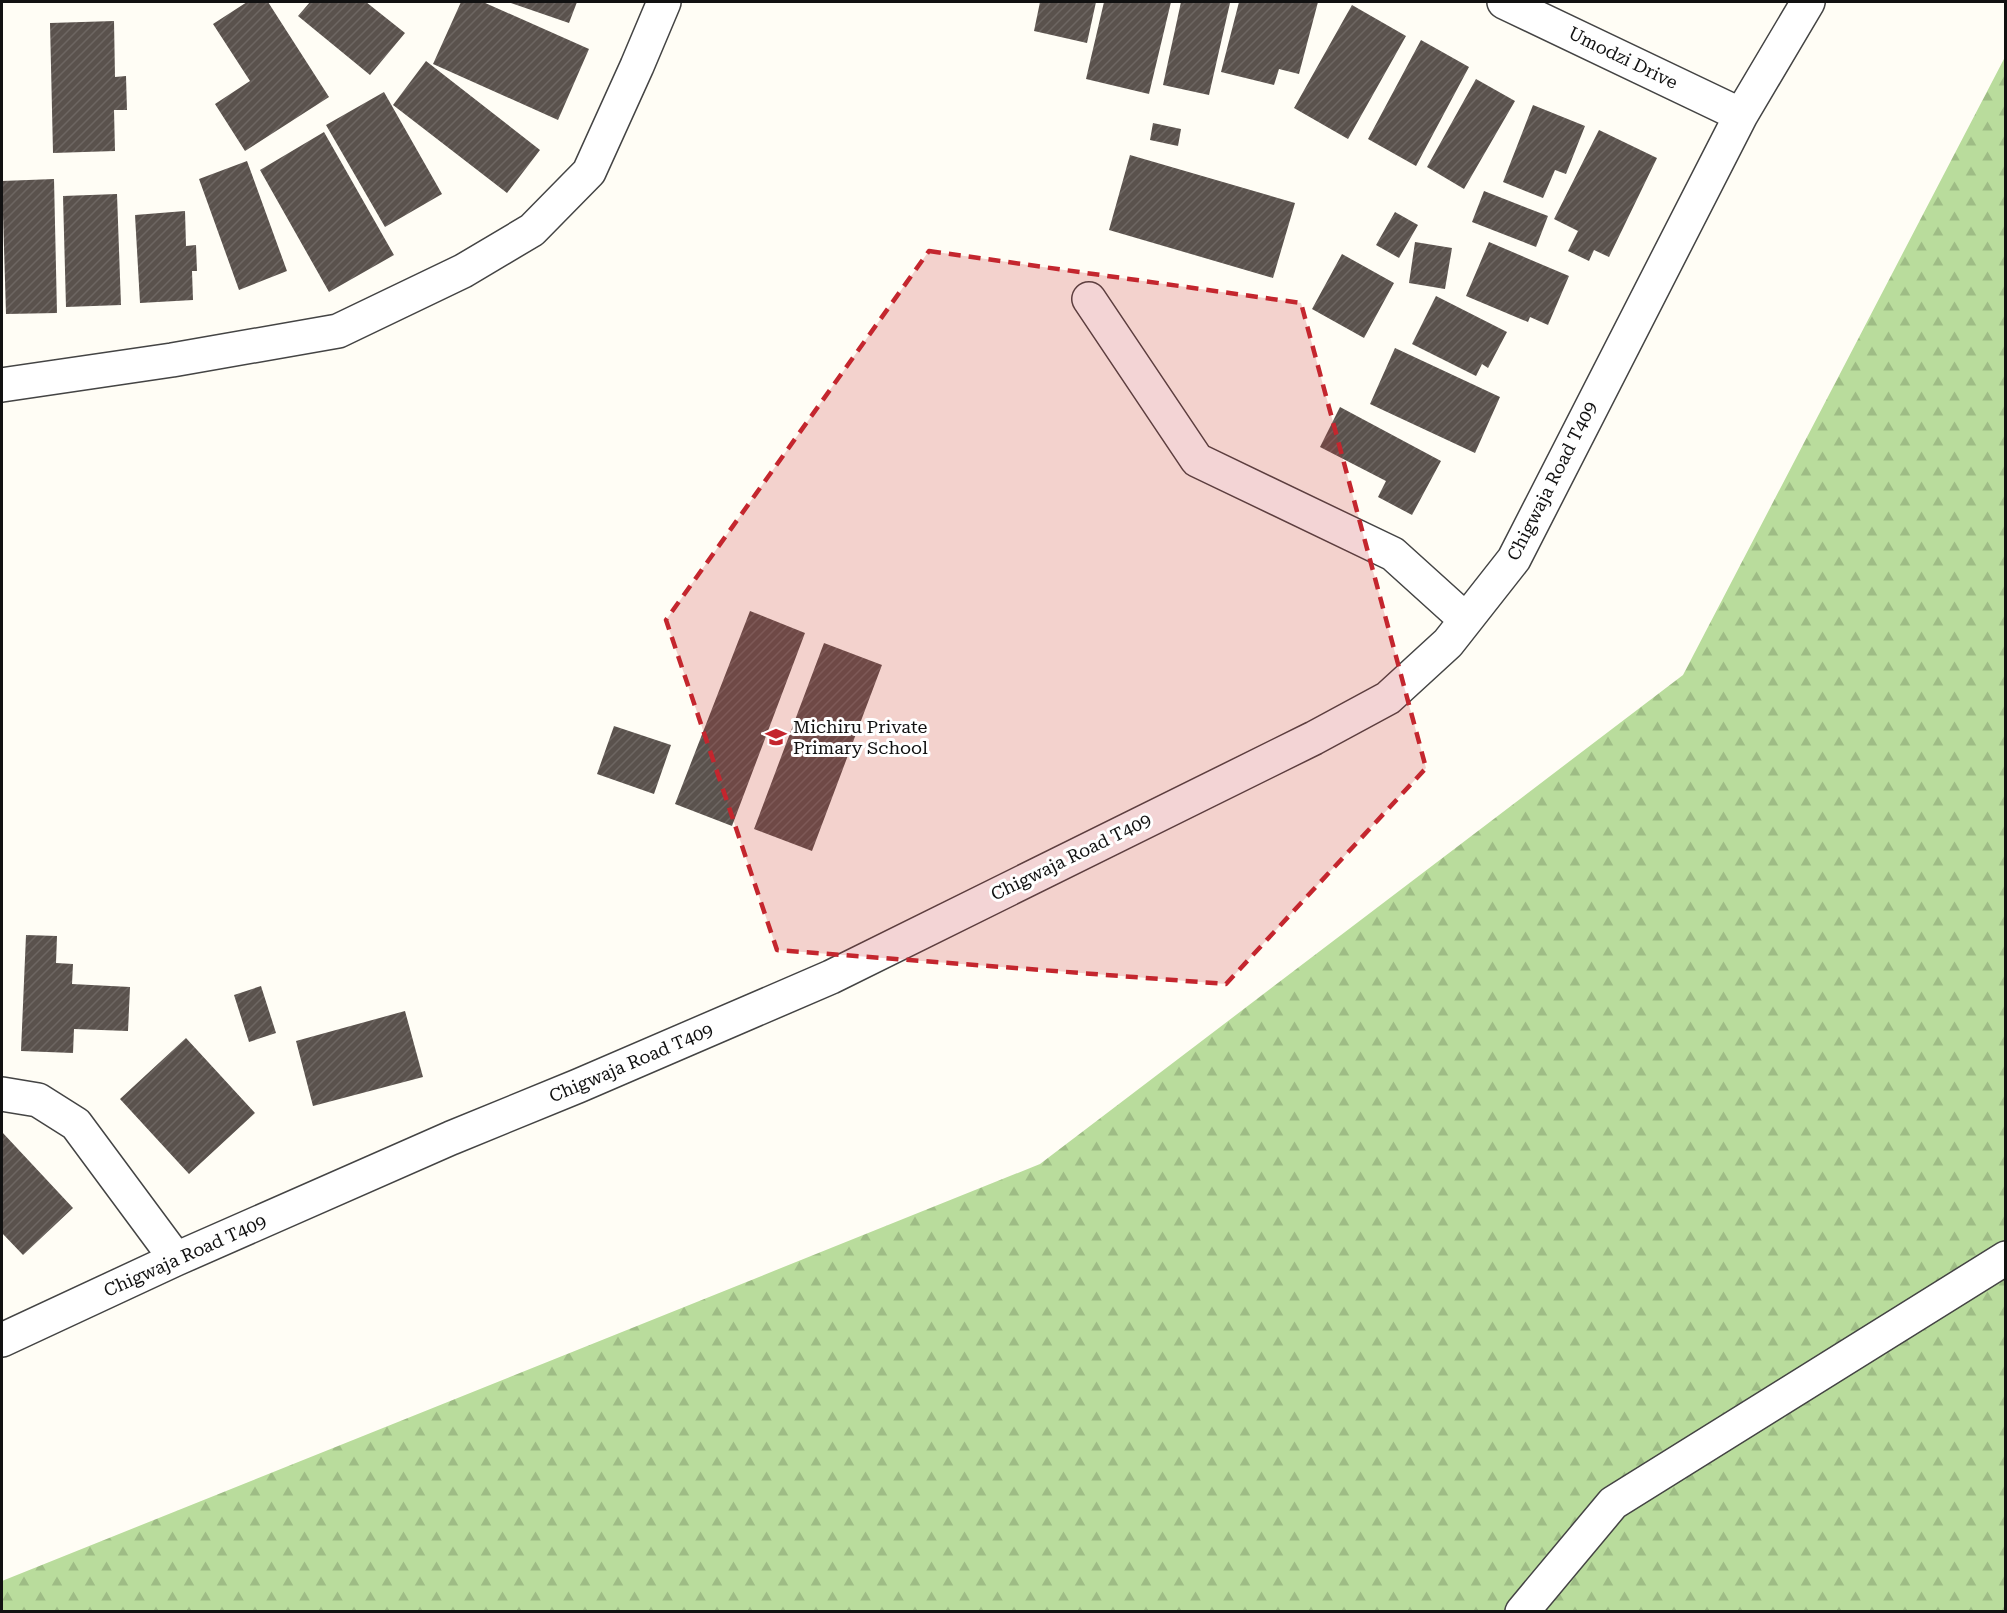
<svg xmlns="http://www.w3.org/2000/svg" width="2007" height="1613" viewBox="0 0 2007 1613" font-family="'Roboto Serif',serif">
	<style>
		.forest { fill: url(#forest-firs) }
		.building { fill: url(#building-hatch) }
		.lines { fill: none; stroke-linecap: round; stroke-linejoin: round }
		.minor-casing { stroke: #444; stroke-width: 36 }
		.minor { stroke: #fff; stroke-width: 33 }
		.marked { fill: #c4262e; fill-opacity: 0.2; stroke: #c4262e; stroke-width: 4.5; stroke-dasharray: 12 8; stroke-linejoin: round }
		.labels { text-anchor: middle; stroke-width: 6; stroke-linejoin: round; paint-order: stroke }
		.street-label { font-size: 18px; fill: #111; stroke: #fff }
		.poi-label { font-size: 18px; fill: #111; stroke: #fff; text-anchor: start }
	</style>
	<defs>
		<pattern id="forest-firs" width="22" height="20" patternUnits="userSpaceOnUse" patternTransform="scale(1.5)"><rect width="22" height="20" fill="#b9dc9c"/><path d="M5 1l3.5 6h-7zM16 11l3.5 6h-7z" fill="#9ebc85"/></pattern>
		<pattern id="building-hatch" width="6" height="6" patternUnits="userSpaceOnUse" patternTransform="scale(1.5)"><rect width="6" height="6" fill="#5a524d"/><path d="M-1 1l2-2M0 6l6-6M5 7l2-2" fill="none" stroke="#6d6662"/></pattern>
	</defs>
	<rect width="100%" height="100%" fill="#fffdf5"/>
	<path class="forest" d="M2005,57V1611L2,1612V1581L1040,1164L1683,675Z"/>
	<path class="building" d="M247,2H268L329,97L245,151L215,104L250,81L213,24Z
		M310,2H366L405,33L370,75L298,16Z
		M461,2H483L589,49L558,120L433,64Z
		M508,2H577L569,23Z
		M1040,2H1096L1087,43L1034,31Z
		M1104,2H1171L1149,94L1086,79Z
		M1181,2H1222L1230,3L1209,95L1163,85Z
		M1239,2H1318L1299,74L1279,69L1274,85L1221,72Z
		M1352,5L1406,36L1348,139L1294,108Z
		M114,21L115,77L126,76L127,110H114L115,151L53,153L50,23Z
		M1421,40L1469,67L1416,166L1368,139Z
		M426,61L540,150L507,193L393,105Z
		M1476,79L1515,101L1464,189L1427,167Z
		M384,92L442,194L385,227L326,125Z
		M1533,105L1585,126L1566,174L1555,170L1543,198L1503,182Z
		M1153,123L1181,129L1178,146L1150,140Z
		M1599,130L1657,158L1609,257L1594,250L1589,261L1568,251L1578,231L1554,219Z
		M324,132L394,255L329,292L260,170Z
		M1130,155L1295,203L1273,278L1109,230Z
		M247,161L287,271L239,290L199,179Z
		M54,179L57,313L6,314L2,181Z
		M1484,191L1548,216L1536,247L1472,222Z
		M117,194L121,305L66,307L63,196Z
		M185,211L186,246L196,245L197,271H192L193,300L140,303L135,215Z
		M1395,212L1418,225L1399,258L1376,245Z
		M1415,242L1452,248L1445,289L1409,283Z
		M1489,242L1569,276L1548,325L1530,317L1528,322L1466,296Z
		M1342,254L1394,283L1364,338L1312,309Z
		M1436,296L1507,332L1488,368L1482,364L1476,376L1412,344Z
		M1395,348L1500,397L1475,453L1370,404Z
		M1340,407L1441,461L1412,515L1378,497L1386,481L1320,447Z
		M750,611L805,633L732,826L675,804Z
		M824,643L882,665L812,851L754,829Z
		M614,726L671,745L654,794L597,774Z
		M26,935L57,936L56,963L73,964L72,984L130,987L128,1031L74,1029L73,1053L21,1051Z
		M261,986L276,1033L249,1042L234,995Z
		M405,1011L423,1077L313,1106L296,1041Z
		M186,1038L255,1113L189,1174L120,1099Z
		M2,1132L73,1208L23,1255L2,1233Z"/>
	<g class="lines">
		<defs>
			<path id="minor" d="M1504,2L1741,115
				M1089,299L1197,460L1393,554L1466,620
				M2,385L172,360L338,331L463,271L532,230L589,172L637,66L664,2
				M2,1094L38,1100L76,1124L176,1259
				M2,1340L176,1259L451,1138L578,1086L831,977L1314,738L1388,698L1448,643L1514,559L1741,115L1808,2
				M1522,1612L1613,1503L2006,1258"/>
		</defs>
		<use href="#minor" class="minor-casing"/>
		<use href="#minor" class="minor"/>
	</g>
	<path class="marked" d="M929,251L1301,303L1426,768L1226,984L777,950L666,620Z"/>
	<defs>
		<symbol id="school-bare" viewBox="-9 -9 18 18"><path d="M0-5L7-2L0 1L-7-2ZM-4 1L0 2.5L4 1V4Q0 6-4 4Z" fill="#c4262e" stroke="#fff" stroke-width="2.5" paint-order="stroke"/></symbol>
	</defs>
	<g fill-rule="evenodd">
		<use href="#school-bare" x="761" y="722" width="30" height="30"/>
	</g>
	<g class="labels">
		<g class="street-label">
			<text transform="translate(1623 58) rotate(26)" y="6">Umodzi Drive</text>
			<text transform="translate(1552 481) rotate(-63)" y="6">Chigwaja Road T409</text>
			<text transform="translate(1071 857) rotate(-26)" y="6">Chigwaja Road T409</text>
			<text transform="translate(631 1063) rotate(-23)" y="6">Chigwaja Road T409</text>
			<text transform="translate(185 1256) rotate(-24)" y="6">Chigwaja Road T409</text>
		</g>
		<g class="poi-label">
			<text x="793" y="733">Michiru Private<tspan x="793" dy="21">Primary School</tspan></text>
		</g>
	</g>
	<rect width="2007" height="1613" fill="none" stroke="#111111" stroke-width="6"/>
</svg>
